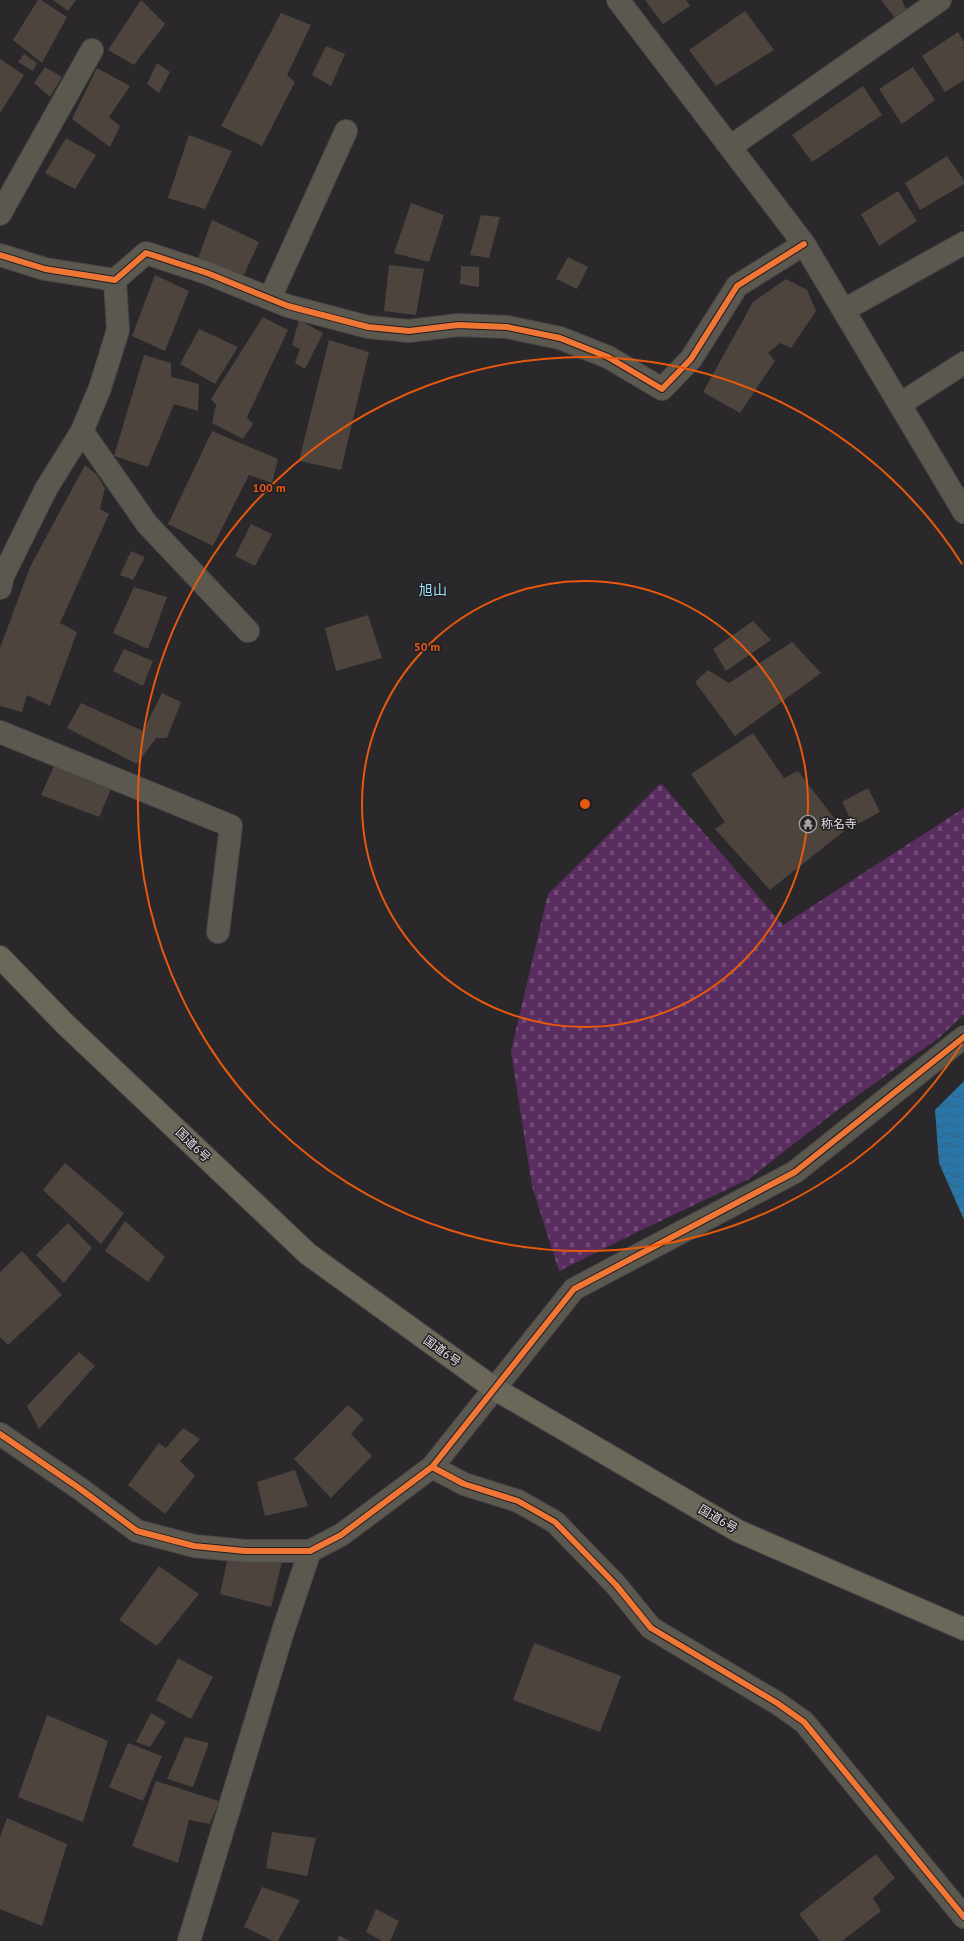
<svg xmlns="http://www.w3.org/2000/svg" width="964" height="1941" viewBox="0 0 964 1941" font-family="'PT Sans','Noto Sans JP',sans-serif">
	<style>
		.cemetery { fill: url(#cemetery-stones) }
		.water { fill: url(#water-waves) }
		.building { fill: #4d443d }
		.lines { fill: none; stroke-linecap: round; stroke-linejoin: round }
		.street-casing { stroke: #484648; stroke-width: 24 }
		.highway-casing { stroke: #484648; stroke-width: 24 }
		.street { stroke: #5b584f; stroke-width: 22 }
		.highway { stroke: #6b6759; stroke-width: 22 }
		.cycleway-casing { stroke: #211d22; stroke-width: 8 }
		.cycleway { stroke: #f07635; stroke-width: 6 }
		.ring { fill: none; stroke: #e8590c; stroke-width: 2 }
		.labels { text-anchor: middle; stroke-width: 3; stroke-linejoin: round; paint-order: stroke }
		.poi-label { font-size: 12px; fill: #e4e2e5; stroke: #211d22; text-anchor: start }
		.street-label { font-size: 12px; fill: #e4e2e5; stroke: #211d22 }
		.quarter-label { font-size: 14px; fill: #96e1f8; stroke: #211d22 }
		.centre { fill: #e8590c; stroke: #211d22; stroke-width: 2 }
		.ring-label { font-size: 12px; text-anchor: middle; font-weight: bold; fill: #e8590c; stroke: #211d22; stroke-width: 3; stroke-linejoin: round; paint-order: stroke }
	</style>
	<defs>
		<pattern id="cemetery-stones" width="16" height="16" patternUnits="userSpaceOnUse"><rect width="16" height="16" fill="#592d5f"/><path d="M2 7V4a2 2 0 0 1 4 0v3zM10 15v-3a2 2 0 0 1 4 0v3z" fill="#714b76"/></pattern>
		<pattern id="water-waves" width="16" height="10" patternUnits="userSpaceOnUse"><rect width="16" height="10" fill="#2975a5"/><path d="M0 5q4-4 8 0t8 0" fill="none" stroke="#355f7a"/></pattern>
	</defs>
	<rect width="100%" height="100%" fill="#2a282a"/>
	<path class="cemetery" d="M661,783L783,925L964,808V1014L940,1037L840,1108L749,1179L631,1235L559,1271L532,1186L511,1051L548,894Z"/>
	<path class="water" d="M964,1081V1220L939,1163L935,1110Z"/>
	<path class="building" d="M38,0H41L67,17L42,63L13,40Z
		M53,0H76L68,11Z
		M141,0L165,24L134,65L108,50Z
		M645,0H686L690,6L663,24Z
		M881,0H902L906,9L895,18Z
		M745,11L774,50L716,86L689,50Z
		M281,13L311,25L287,75L295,82L262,146L221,126Z
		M958,32L964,42V80L945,92L922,56Z
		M326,46L345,54L331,86L312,75Z
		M24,54L37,63L33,71L18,62Z
		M0,59L24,75L0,113Z
		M157,63L170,72L159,93L147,84Z
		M45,67L62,77L50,97L34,83Z
		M913,67L935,100L902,124L879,89Z
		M97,68L130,86L109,117L120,126L110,147L72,119Z
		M863,86L882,115L812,162L792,135Z
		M189,135L232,151L205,209L168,198Z
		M66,138L96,155L75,189L45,173Z
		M947,156L964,181V184L920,210L905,183Z
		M898,191L917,221L879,246L861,214Z
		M411,203L444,215L429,262L394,253Z
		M481,215L500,217L489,258L470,255Z
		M212,220L259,242L243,277L198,258Z
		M568,257L588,267L577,289L556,279Z
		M389,265L424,269L416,315L384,311Z
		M461,266L479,267V287L460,284Z
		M155,275L189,291L165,351L132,336Z
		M786,279L807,290L816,311L791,348L780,343L768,353L775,361L740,413L703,392L753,302Z
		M263,317L288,330L247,417L253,424L243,439L212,423L216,405L211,399Z
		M299,320L323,333L305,369L295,363L300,349L292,345Z
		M199,329L238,347L215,384L180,364Z
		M329,340L369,352L341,470L299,461Z
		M144,355L171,363V377L199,384L198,411L174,404L148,467L114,456Z
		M212,431L278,459L272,483L249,475L213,546L168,524Z
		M85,465L97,475L105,488L100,509L109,514L60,623L77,632L50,706L27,695L22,712L0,706V648L30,567Z
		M251,524L272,534L255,566L235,556Z
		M131,551L145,557L133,580L120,575Z
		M134,587L167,597L148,649L113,633Z
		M368,615L382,658L336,671L325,628Z
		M753,621L771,640L726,671L713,649Z
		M792,642L821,673L735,736L695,682L708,670L729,683Z
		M124,649L153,661L143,686L113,671Z
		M162,693L181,702L167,738H156L137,764L67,728L81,703L143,731Z
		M753,733L784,778L798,771L844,831L770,890L715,829L725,822L691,774Z
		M55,764L112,787L99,817L41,795Z
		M868,788L880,812L854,826L842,802Z
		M65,1163L124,1213L101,1244L43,1190Z
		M125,1221L165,1257L148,1282L105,1251Z
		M68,1223L92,1248L64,1283L36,1255Z
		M22,1251L62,1295L8,1345L0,1337V1272Z
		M79,1352L95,1366L39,1429L27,1406Z
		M348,1405L364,1419L351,1434L372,1456L331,1498L294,1459Z
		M183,1428L200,1439L180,1461L195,1476L165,1514L128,1485L159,1443L166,1448Z
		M295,1470L308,1506L265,1516L257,1482Z
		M228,1557L282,1562L271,1607L220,1594Z
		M159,1566L199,1594L157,1646L119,1620Z
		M534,1643L621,1676L600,1732L513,1700Z
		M178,1658L213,1677L191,1719L156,1700Z
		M151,1713L166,1722L150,1747L136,1742Z
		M47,1715L108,1741L83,1822L18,1797Z
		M185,1737L209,1743L193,1787L167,1779Z
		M128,1743L162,1756L143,1801L109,1787Z
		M156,1781L219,1801L210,1824L189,1820L178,1863L132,1846Z
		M7,1818L67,1844L42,1926L0,1909V1837Z
		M272,1832L316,1838L307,1876L266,1868Z
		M876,1854L895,1878L873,1898L881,1911L842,1941H820L799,1914Z
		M262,1887L300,1900L278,1941H273L244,1927Z
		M376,1909L399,1921L390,1941H382L366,1932Z
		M339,1935L350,1941H337Z"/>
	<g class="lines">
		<defs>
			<path id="street" d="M618,0L804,244L964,512
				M730,147L940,0
				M0,214L92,50
				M0,255L45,269L115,280L146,253L207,273L288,306L368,327L409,331L458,325L507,327L560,338L608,357L662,389L691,359L737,286L804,244
				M270,298L346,131
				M844,310L964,243
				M900,404L964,363
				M82,431L147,524L248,631
				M0,588L3,576L46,489L82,431L100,388L118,330L115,280
				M0,732L231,826L218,932
				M0,1434L79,1488L137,1531L194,1546L245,1551H310L341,1535L432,1467L574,1289L795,1172L964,1037
				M432,1467L464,1484L518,1501L555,1522L616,1585L651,1628L777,1703L804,1722L964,1917
				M189,1941L283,1631L310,1551"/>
			<path id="highway" d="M0,957L65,1024L308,1254L495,1389L738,1531L964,1629"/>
		</defs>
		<use href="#street" class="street-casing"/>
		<use href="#highway" class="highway-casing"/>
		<use href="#street" class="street"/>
		<use href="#highway" class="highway"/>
		<defs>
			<path id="cycleway" d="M0,255L45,269L115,280L146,253L207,273L288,306L368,327L409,331L458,325L507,327L560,338L608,357L662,389L691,359L737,286L804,244
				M0,1434L79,1488L137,1531L194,1546L245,1551H310L341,1535L432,1467L574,1289L795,1172L964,1037
				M432,1467L464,1484L518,1501L555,1522L616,1585L651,1628L777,1703L804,1722L964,1917"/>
		</defs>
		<use href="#cycleway" class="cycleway-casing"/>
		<use href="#cycleway" class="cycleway"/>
	</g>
	<g class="ring">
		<circle cx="585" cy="804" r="223"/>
		<path d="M962 1044A447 447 0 1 1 962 564"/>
	</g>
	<defs>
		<symbol id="temple-ring" viewBox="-11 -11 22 22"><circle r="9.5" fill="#211d22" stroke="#a3a1a4" stroke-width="1.5"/><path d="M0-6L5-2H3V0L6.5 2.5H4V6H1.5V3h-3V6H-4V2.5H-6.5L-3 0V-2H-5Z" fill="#a3a1a4"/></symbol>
	</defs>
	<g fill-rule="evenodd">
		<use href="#temple-ring" x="798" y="814" width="20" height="20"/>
	</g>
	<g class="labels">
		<g class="poi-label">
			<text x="821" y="828">称名寺</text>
		</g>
		<g class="street-label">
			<text transform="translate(193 1145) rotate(44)" y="4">国道6号</text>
			<text transform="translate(442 1351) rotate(36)" y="4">国道6号</text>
			<text transform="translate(718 1519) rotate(30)" y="4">国道6号</text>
		</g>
		<g class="quarter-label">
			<text x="433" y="595">旭山</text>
		</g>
	</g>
	<circle cx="585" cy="804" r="6" class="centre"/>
	<g class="ring-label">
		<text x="269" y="492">100 m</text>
		<text x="427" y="651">50 m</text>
	</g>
</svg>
